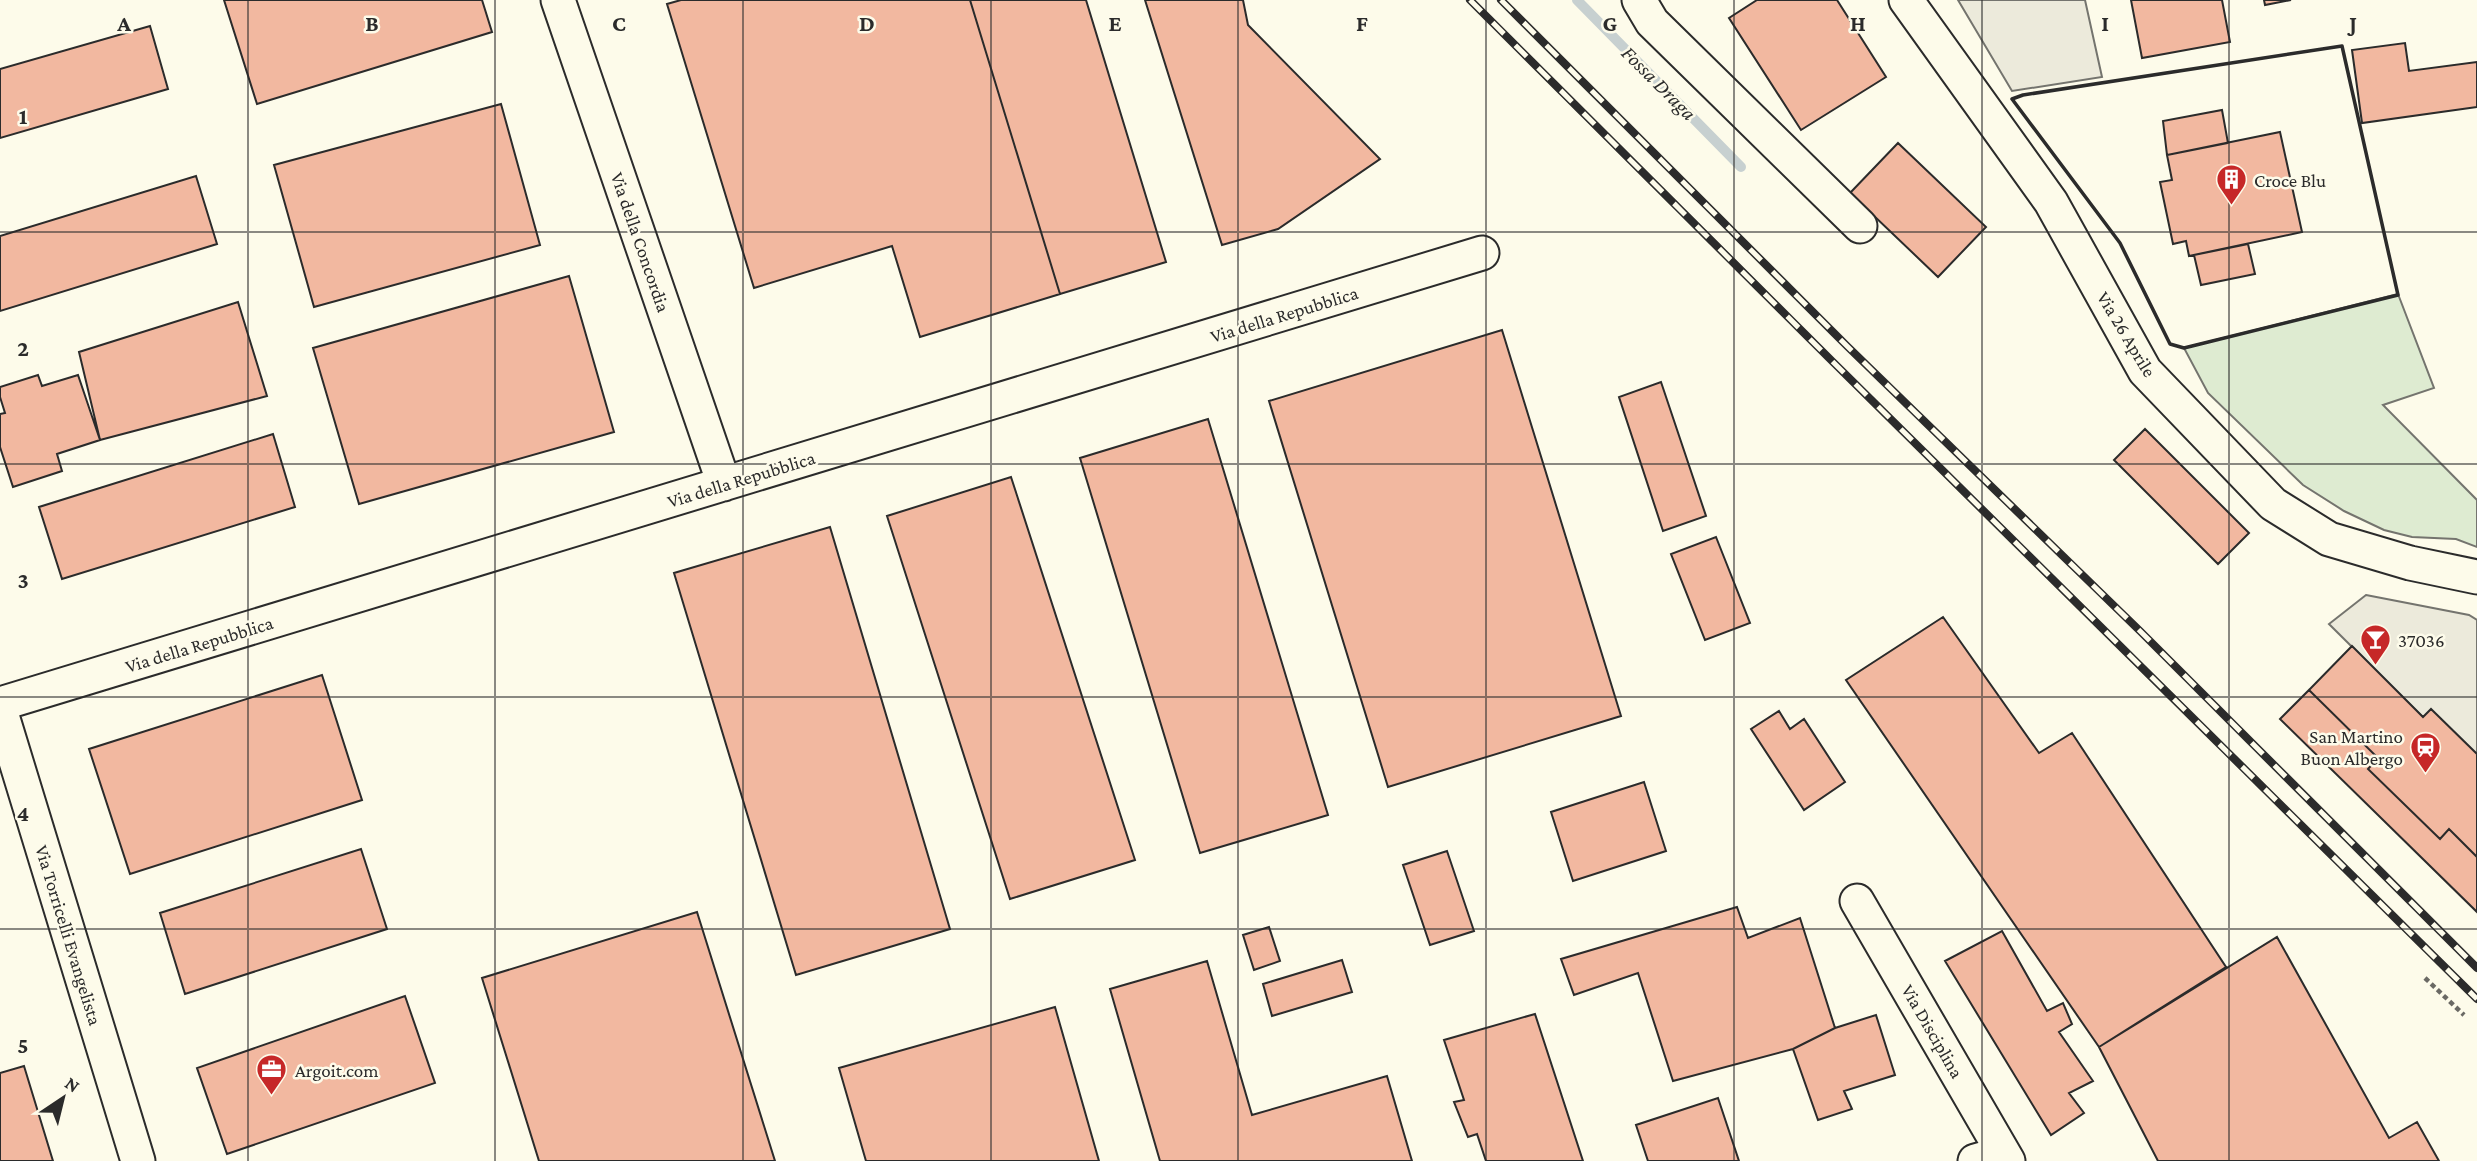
<svg xmlns="http://www.w3.org/2000/svg" width="2477" height="1161" viewBox="0 0 2477 1161" font-family="'Crimson Pro',serif">
	<style>
		.green { fill: #deebd1; stroke: #74746e; stroke-width: 2 }
		.parking { fill: #eceadb; stroke: #74746e; stroke-width: 2 }
		.lines { fill: none; stroke-linecap: round; stroke-linejoin: round }
		.stream { stroke: #c7d0d0; stroke-width: 10 }
		.building { fill: #f2b8a0; stroke: #2b2b2b; stroke-width: 2 }
		.street-casing { stroke: #2b2b2b; stroke-width: 37 }
		.path { stroke: #6a6964; stroke-width: 4.5; stroke-dasharray: 5 3.5; stroke-linecap: butt }
		.street { stroke: #fdfbea; stroke-width: 33 }
		.rail-casing { stroke: #2b2b2b; stroke-width: 8 }
		.rail { stroke: #fdfbea; stroke-width: 5; stroke-dasharray: 16; stroke-linecap: butt }
		.wall { stroke: #2b2b2b; stroke-width: 3.5 }
		.grid { fill: none; stroke: #2b2b2b; stroke-width: 2; stroke-opacity: 0.55 }
		.labels { text-anchor: middle; stroke-width: 5; stroke-linejoin: round; paint-order: stroke }
		.poi-label { font-size: 19px; fill: #2b2b2b; stroke: #fdfbea; text-anchor: start }
		.street-label { font-size: 19px; fill: #2b2b2b; stroke: #fdfbea }
		.water-label { font-size: 21px; font-style: italic; fill: #2b2b2b; stroke: #fdfbea }
		.grid-label { font-size: 23px; text-anchor: middle; font-weight: bold; fill: #2b2b2b; stroke: #fdfbea; stroke-width: 5; stroke-linejoin: round; paint-order: stroke }
	</style>
	<rect width="100%" height="100%" fill="#fdfbea"/>
	<path class="green" d="M2398,294L2434,388L2383,405L2477,500V547L2456,539L2412,537L2384,530L2344,511L2303,485L2208,393L2184,348Z"/>
	<path class="parking" d="M1958,0H2085L2102,77L2012,91Z
		M2366,595L2469,615L2477,620V771L2329,624Z"/>
	<g class="lines">
		<path class="stream" d="M1577,0L1741,167"/>
	</g>
	<path class="building" d="M224,0H482L492,32L257,104Z
		M681,0H970L1060,294L920,337L892,246L754,288L667,4Z
		M970,0H1086L1166,262L1060,294Z
		M1145,0H1243L1248,25L1380,159L1278,229L1222,245Z
		M1757,0H1837L1886,77L1801,130L1729,18Z
		M2131,0H2222L2230,42L2142,58Z
		M2264,0H2291L2265,5Z
		M150,26L168,89L0,138V69Z
		M2405,43L2409,71L2477,62V107L2362,123L2352,50Z
		M501,104L540,245L314,307L274,165Z
		M2222,110L2228,143L2167,155L2163,121Z
		M2280,132L2302,232L2189,256L2186,241L2173,244L2160,182L2172,180L2167,155Z
		M1898,143L1986,227L1938,277L1850,193Z
		M196,176L217,244L0,311V236Z
		M2248,244L2255,274L2201,285L2194,255Z
		M569,276L614,432L359,504L313,348Z
		M238,302L267,396L100,440L79,352Z
		M1502,330L1621,716L1388,787L1269,401Z
		M38,375L42,386L78,375L100,440L57,454L62,471L13,487L0,447V414L5,413L0,397V387Z
		M1661,382L1706,516L1663,531L1619,397Z
		M1208,419L1328,815L1200,853L1080,458Z
		M2145,429L2249,533L2218,564L2114,460Z
		M273,434L295,507L62,579L39,507Z
		M1011,477L1135,860L1010,899L887,516Z
		M830,527L950,929L796,975L674,573Z
		M1716,537L1750,623L1705,640L1671,554Z
		M1943,617L2039,753L2072,733L2226,967L2099,1047L1846,680Z
		M2352,646L2423,717L2431,709L2477,754V857L2449,829L2440,839L2368,769L2378,758L2309,690Z
		M322,675L362,800L130,874L89,749Z
		M2309,690L2378,758L2368,769L2440,839L2449,829L2477,857V912L2280,719Z
		M1779,711L1790,729L1804,719L1845,782L1804,810L1751,729Z
		M1644,782L1666,851L1573,881L1551,812Z
		M361,849L387,929L185,994L160,913Z
		M1447,851L1474,931L1430,945L1403,865Z
		M1737,907L1748,938L1800,918L1835,1028L1793,1049L1673,1081L1638,973L1574,995L1561,959Z
		M697,912L775,1161H539L482,978Z
		M1269,927L1280,961L1254,970L1243,935Z
		M2002,931L2047,1011L2063,1003L2072,1024L2059,1032L2093,1081L2069,1093L2084,1113L2051,1135L1945,961Z
		M2277,937L2389,1138L2417,1122L2439,1161H2158L2099,1047Z
		M1342,960L1352,992L1272,1016L1263,984Z
		M1207,961L1252,1115L1387,1076L1412,1161H1160L1110,989Z
		M405,996L435,1083L227,1154L197,1068Z
		M1055,1007L1099,1161H866L839,1068Z
		M1535,1014L1583,1161H1486L1477,1134L1468,1137L1454,1102L1464,1100L1444,1040Z
		M1876,1015L1895,1075L1844,1091L1852,1109L1818,1120L1793,1049L1835,1028Z
		M24,1066L53,1161H0V1073Z
		M1718,1098L1739,1161H1648L1636,1125Z"/>
	<g class="lines">
		<defs>
			<path id="street" d="M558,0L724,484
				M1639,0L1652,22L1860,226
				M1906,0L2051,202L2145,371L2273,504L2329,539L2410,563L2477,577
				M0,704L1482,253
				M0,709L138,1161
				M1857,901L2008,1161
				M1975,1161L2003,1153"/>
		</defs>
		<use href="#street" class="street-casing"/>
		<path class="path" d="M2425,978L2464,1015"/>
		<use href="#street" class="street"/>
		<defs>
			<path id="rail" d="M1470,0L1833,362L2477,999
				M1501,0L1848,347L2140,631L2477,968"/>
		</defs>
		<use href="#rail" class="rail-casing"/>
		<use href="#rail" class="rail"/>
		<path class="wall" d="M2342,46L2398,295L2184,348L2170,344L2120,243L2012,99L2023,95Z"/>
	</g>
	<path class="grid" d="M248,0V1161M495,0V1161M743,0V1161M991,0V1161M1238,0V1161M1486,0V1161M1734,0V1161M1982,0V1161M2229,0V1161M0,232H2477M0,464H2477M0,697H2477M0,929H2477"/>
	<defs>
		<symbol id="building-pin" viewBox="-11 -11 22 30"><path d="M0 17L-7.5 6A9.5 9.5 0 1 1 7.5 6Z" fill="#c62828" stroke="#fdfbea"/><path d="M-4-6H4V6H1V3H-1V6H-4ZM-2.5-4.3h1.7v1.8h-1.7ZM.8-4.3h1.7v1.8H.8ZM-2.5-1h1.7V.8h-1.7ZM.8-1h1.7V.8H.8Z" fill="#fff"/></symbol>
		<symbol id="bar-pin" viewBox="-11 -11 22 30"><path d="M0 17L-7.5 6A9.5 9.5 0 1 1 7.5 6Z" fill="#c62828" stroke="#fdfbea"/><path d="M-6-5H6L.8 .8V4.5H3.5V6h-7V4.5H-.8V.8Z" fill="#fff"/></symbol>
		<symbol id="station-pin" viewBox="-11 -11 22 30"><path d="M0 17L-7.5 6A9.5 9.5 0 1 1 7.5 6Z" fill="#c62828" stroke="#fdfbea"/><path d="M-3-6H3Q5-6 5-4V2Q5 4 3 4L4.5 6H3L1.5 4h-3L-3 6H-4.5L-3 4Q-5 4-5 2V-4Q-5-6-3-6ZM-3.5-4v3h7v-3ZM-3.5 1v1.5H-2V1ZM2 1v1.5H3.5V1Z" fill="#fff"/></symbol>
		<symbol id="office-pin" viewBox="-11 -11 22 30"><path d="M0 17L-7.5 6A9.5 9.5 0 1 1 7.5 6Z" fill="#c62828" stroke="#fdfbea"/><path d="M-6-3h4V-5.5h4V-3h4V5H-6ZM-1-4.5V-3h2v-1.5ZM-6 0V1H6V0Z" fill="#fff"/></symbol>
	</defs>
	<g fill-rule="evenodd">
		<use href="#building-pin" x="2214" y="162" width="35" height="47"/>
		<use href="#bar-pin" x="2358" y="622" width="35" height="47"/>
		<use href="#station-pin" x="2408" y="730" width="35" height="47"/>
		<use href="#office-pin" x="254" y="1052" width="35" height="47"/>
	</g>
	<g class="labels">
		<g class="poi-label">
			<text x="2254" y="187">Croce Blu</text>
			<text x="2398" y="647">37036</text>
			<text x="2403" y="743" text-anchor="end">San Martino<tspan x="2403" dy="22">Buon Albergo</tspan></text>
			<text x="295" y="1077">Argoit.com</text>
		</g>
		<g class="street-label">
			<text transform="translate(641 242) rotate(71)" y="7">Via della Concordia</text>
			<text transform="translate(1284 314) rotate(-17)" y="7">Via della Repubblica</text>
			<text transform="translate(2127 334) rotate(59)" y="7">Via 26 Aprile</text>
			<text transform="translate(741 479) rotate(-17)" y="7">Via della Repubblica</text>
			<text transform="translate(199 644) rotate(-17)" y="7">Via della Repubblica</text>
			<text transform="translate(69 935) rotate(73)" y="7">Via Torricelli Evangelista</text>
			<text transform="translate(1933 1031) rotate(60)" y="7">Via Disciplina</text>
		</g>
		<g class="water-label">
			<text transform="translate(1659 83) rotate(45)" y="7">Fossa Draga</text>
		</g>
	</g>
	<g class="grid-label">
		<text x="124" y="31">A</text>
		<text x="372" y="31">B</text>
		<text x="619" y="31">C</text>
		<text x="867" y="31">D</text>
		<text x="1115" y="31">E</text>
		<text x="1362" y="31">F</text>
		<text x="1610" y="31">G</text>
		<text x="1858" y="31">H</text>
		<text x="2105" y="31">I</text>
		<text x="2353" y="31">J</text>
		<text x="23" y="124">1</text>
		<text x="23" y="356">2</text>
		<text x="23" y="588">3</text>
		<text x="23" y="821">4</text>
		<text x="23" y="1053">5</text>
	</g>
	<g transform="translate(63 1098) rotate(35)" stroke="#fdfbea" stroke-width="5" paint-order="stroke">
	<path d="M0-5L12 26L0 18L-12 26Z" fill="#2b2b2b"/>
	<text y="-10" font-size="19" font-weight="bold" text-anchor="middle" fill="#2b2b2b">N</text>
	</g>
</svg>
